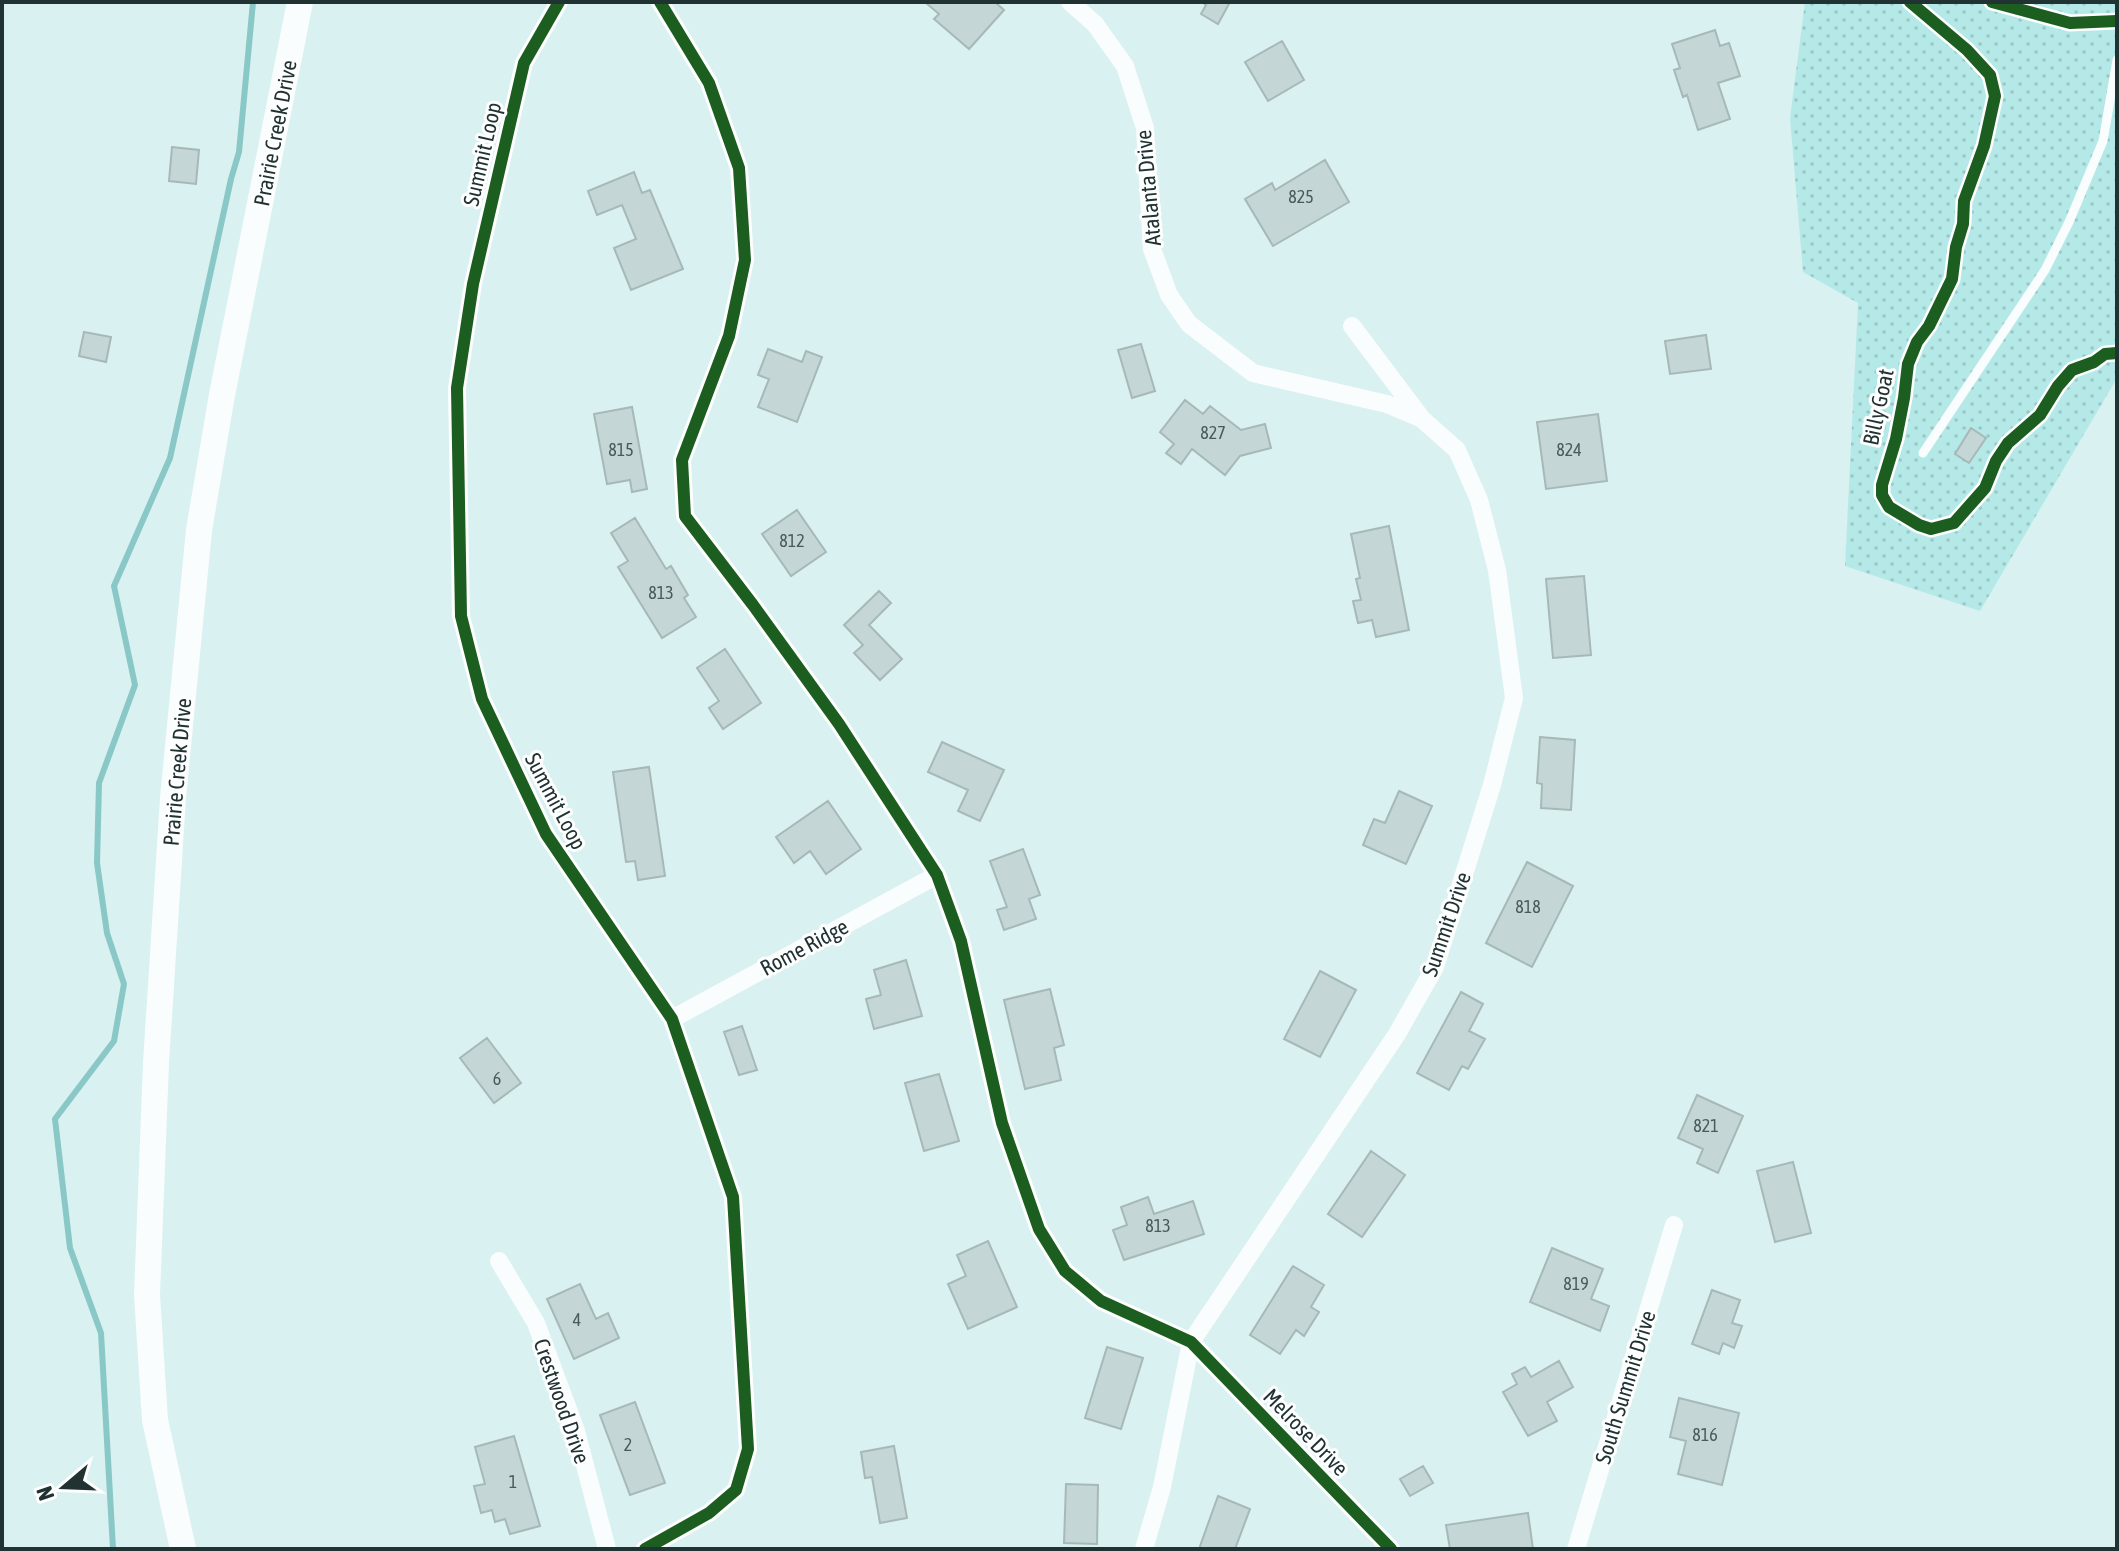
<svg xmlns="http://www.w3.org/2000/svg" width="2119" height="1551" viewBox="0 0 2119 1551" font-family="'Asap Condensed',sans-serif">
	<style>
		.park { fill: url(#park-dots) }
		.lines { fill: none; stroke-linecap: round; stroke-linejoin: round }
		.stream { stroke: #89c8c7; stroke-width: 6 }
		.building { fill: #c4d6d6; stroke: #a6b9b8; stroke-width: 2 }
		.lane { stroke: #f9fdfd; stroke-width: 9 }
		.street { stroke: #f9fdfd; stroke-width: 18 }
		.secondary { stroke: #f9fdfd; stroke-width: 26 }
		.cycleway-casing { stroke: #fefefe; stroke-width: 17 }
		.cycleway { stroke: #1b5e20; stroke-width: 12 }
		.labels { text-anchor: middle; stroke-width: 6; stroke-linejoin: round; paint-order: stroke }
		.number-label { font-size: 18px; fill: #4a5b5b }
		.street-label { font-size: 22px; fill: #213232; stroke: #fefefe }
	</style>
	<defs>
		<pattern id="park-dots" width="8" height="8" patternUnits="userSpaceOnUse" patternTransform="scale(2)"><rect width="8" height="8" fill="#b4e9e8"/><path d="M2 2h.1M6 6h.1" fill="none" stroke="#9ac8c7" stroke-width="1.8" stroke-linecap="round"/></pattern>
	</defs>
	<rect width="100%" height="100%" fill="#d9f1f0"/>
	<path class="park" d="M1805,2H2117V378L1980,611L1845,566L1858,303L1803,272L1790,118Z"/>
	<g class="lines">
		<path class="stream" d="M113,1549L101,1333L70,1248L55,1119L114,1041L124,984L107,933L97,863L99,783L135,685L114,586L170,458L231,179L239,152L253,2"/>
	</g>
	<path class="building" d="M995,2L1004,10L969,49L934,19L939,14L926,3Z
		M1202,2H1230L1218,24L1201,14L1206,5Z
		M1715,30L1720,46L1729,43L1740,76L1718,83L1730,119L1698,130L1687,95L1683,97L1674,70L1680,68L1672,44Z
		M1282,41L1304,80L1268,101L1245,62Z
		M172,147L199,150L196,184L169,181Z
		M1325,160L1349,202L1273,246L1245,199L1272,183L1275,190Z
		M634,172L642,193L650,190L683,269L631,290L614,248L636,239L622,205L597,215L588,191Z
		M84,332L111,337L106,362L79,356Z
		M1706,335L1711,369L1670,374L1665,341Z
		M1141,344L1155,391L1132,398L1118,350Z
		M768,349L802,362L806,351L822,357L797,422L758,407L769,379L758,375Z
		M1185,400L1203,414L1210,406L1241,430L1265,424L1271,448L1240,456L1225,475L1192,449L1181,464L1166,453L1174,444L1160,432Z
		M632,407L647,489L632,492L630,480L607,484L594,414Z
		M1598,414L1607,481L1546,489L1537,422Z
		M1971,428L1986,438L1969,463L1955,454Z
		M797,510L826,552L791,576L762,534Z
		M635,518L666,569L671,566L688,595L684,598L696,617L662,638L618,567L628,561L611,533Z
		M1389,526L1409,630L1376,637L1372,620L1358,623L1353,601L1361,600L1356,579L1360,578L1351,534Z
		M1584,576L1591,655L1553,658L1546,579Z
		M879,591L891,603L869,625L902,659L880,680L854,653L863,645L844,625Z
		M725,649L761,703L723,729L709,708L719,701L697,668Z
		M1540,737L1575,740L1571,810L1541,808L1542,784L1537,783Z
		M942,742L1004,770L980,821L958,811L968,790L928,772Z
		M649,767L665,876L638,880L635,861L626,862L613,772Z
		M1399,791L1432,806L1406,864L1363,845L1374,819L1385,823Z
		M828,801L861,849L826,874L810,851L794,863L776,837Z
		M1023,849L1040,895L1029,899L1036,919L1004,930L997,910L1007,907L990,861Z
		M1527,862L1573,886L1532,967L1486,943Z
		M906,960L922,1016L874,1029L866,999L881,995L874,970Z
		M1320,971L1356,990L1320,1057L1284,1039Z
		M1050,989L1064,1045L1054,1048L1061,1080L1025,1089L1004,1000Z
		M1461,992L1483,1004L1469,1031L1485,1039L1468,1069L1462,1066L1449,1090L1417,1073Z
		M742,1026L757,1070L739,1075L724,1032Z
		M487,1038L521,1083L494,1103L460,1058Z
		M939,1074L959,1141L924,1151L905,1083Z
		M1697,1095L1743,1116L1718,1173L1697,1163L1703,1149L1678,1138Z
		M1371,1151L1405,1175L1362,1237L1328,1214Z
		M1793,1162L1811,1233L1775,1242L1757,1171Z
		M1148,1197L1154,1214L1193,1201L1204,1234L1124,1260L1113,1230L1127,1225L1121,1207Z
		M988,1241L1017,1307L968,1329L948,1284L966,1276L957,1255Z
		M1552,1248L1603,1269L1591,1299L1609,1306L1600,1331L1530,1302Z
		M1293,1266L1324,1285L1311,1307L1319,1312L1304,1336L1296,1330L1280,1354L1250,1335Z
		M580,1284L596,1319L608,1313L619,1338L574,1359L547,1299Z
		M1712,1290L1740,1300L1732,1323L1742,1326L1734,1348L1723,1343L1719,1354L1692,1344Z
		M1107,1347L1143,1358L1121,1429L1085,1418Z
		M1559,1361L1573,1387L1547,1402L1557,1421L1528,1436L1503,1392L1517,1384L1512,1374L1525,1367L1531,1377Z
		M1679,1398L1739,1413L1722,1485L1678,1474L1686,1441L1670,1437Z
		M635,1402L665,1483L630,1495L600,1415Z
		M514,1436L540,1526L510,1534L505,1519L495,1522L492,1510L481,1513L474,1486L485,1484L475,1447Z
		M894,1446L907,1518L880,1523L872,1477L865,1478L861,1452Z
		M1423,1466L1433,1483L1410,1496L1400,1479Z
		M1066,1484L1098,1485L1097,1544L1064,1543Z
		M1218,1496L1250,1509L1235,1549H1199Z
		M1528,1513L1533,1549H1450L1446,1525Z"/>
	<g class="lines">
		<path class="lane" d="M1923,453L2045,270L2069,222L2103,141L2117,60"/>
		<path class="street" d="M559,2L524,63L473,284L457,388L461,616L482,699L546,834L672,1019L733,1197L748,1449L736,1490L709,1513L645,1549
			M660,2L709,83L739,168L745,260L729,336L682,460L685,516L753,605L839,724L937,875L961,941L1002,1123L1039,1229L1065,1271L1101,1301L1191,1342L1391,1549
			M1070,2L1095,24L1125,66L1145,128L1152,249L1169,295L1189,324L1253,373L1387,404L1420,418
			M672,1019L937,875
			M499,1261L536,1323L576,1431L607,1549
			M1144,1549L1162,1487L1191,1342L1397,1034L1435,967L1492,785L1514,698L1497,570L1479,500L1457,450L1422,419L1352,326
			M1576,1549L1674,1225"/>
		<path class="secondary" d="M183,1549L155,1420L147,1295L156,1063L173,798L199,530L222,395L300,2"/>
		<defs>
			<path id="cycleway" d="M559,2L524,63L473,284L457,388L461,616L482,699L546,834L672,1019L733,1197L748,1449L736,1490L709,1513L645,1549
				M660,2L709,83L739,168L745,260L729,336L682,460L685,516L753,605L839,724L937,875L961,941L1002,1123L1039,1229L1065,1271L1101,1301L1191,1342L1391,1549
				M1910,2L1967,50L1990,75L1995,96L1984,146L1964,201L1963,224L1956,247L1952,279L1929,326L1917,342L1908,364L1904,398L1896,439L1882,485V495L1889,507L1919,525L1931,529L1954,523L1985,488L1996,461L2008,443L2040,415L2058,386L2072,370L2094,362L2105,354L2117,353
				M1992,2L2070,23L2117,21"/>
		</defs>
		<use href="#cycleway" class="cycleway-casing"/>
		<use href="#cycleway" class="cycleway"/>
	</g>
	<g class="labels">
		<g class="number-label">
			<text x="1301" y="203">825</text>
			<text x="1213" y="439">827</text>
			<text x="621" y="456">815</text>
			<text x="1569" y="456">824</text>
			<text x="792" y="547">812</text>
			<text x="661" y="599">813</text>
			<text x="1528" y="913">818</text>
			<text x="497" y="1085">6</text>
			<text x="1706" y="1132">821</text>
			<text x="1158" y="1232">813</text>
			<text x="1576" y="1290">819</text>
			<text x="577" y="1326">4</text>
			<text x="1705" y="1441">816</text>
			<text x="628" y="1451">2</text>
			<text x="513" y="1488">1</text>
		</g>
		<g class="street-label">
			<text transform="translate(275 133) rotate(-79)" y="8">Prairie Creek Drive</text>
			<text transform="translate(482 154) rotate(-77)" y="8">Summit Loop</text>
			<text transform="translate(1148 188) rotate(-95)" y="8">Atalanta Drive</text>
			<text transform="translate(1878 407) rotate(-78)" y="8">Billy Goat</text>
			<text transform="translate(177 772) rotate(-85)" y="8">Prairie Creek Drive</text>
			<text transform="translate(556 801) rotate(62)" y="8">Summit Loop</text>
			<text transform="translate(1446 924) rotate(-71)" y="8">Summit Drive</text>
			<text transform="translate(804 947) rotate(-28)" y="8">Rome Ridge</text>
			<text transform="translate(1625 1387) rotate(-73)" y="8">South Summit Drive</text>
			<text transform="translate(562 1401) rotate(71)" y="8">Crestwood Drive</text>
			<text transform="translate(1306 1432) rotate(46)" y="8">Melrose Drive</text>
		</g>
	</g>
	<rect width="2119" height="1551" fill="none" stroke="#213232" stroke-width="8"/>
	<g transform="translate(64 1487) rotate(251)" stroke="#fefefe" stroke-width="6" paint-order="stroke">
	<path d="M0-6L14 30L0 20L-14 30Z" fill="#213232"/>
	<text y="-12" font-size="22" font-weight="bold" text-anchor="middle" fill="#213232">N</text>
	</g>
</svg>
